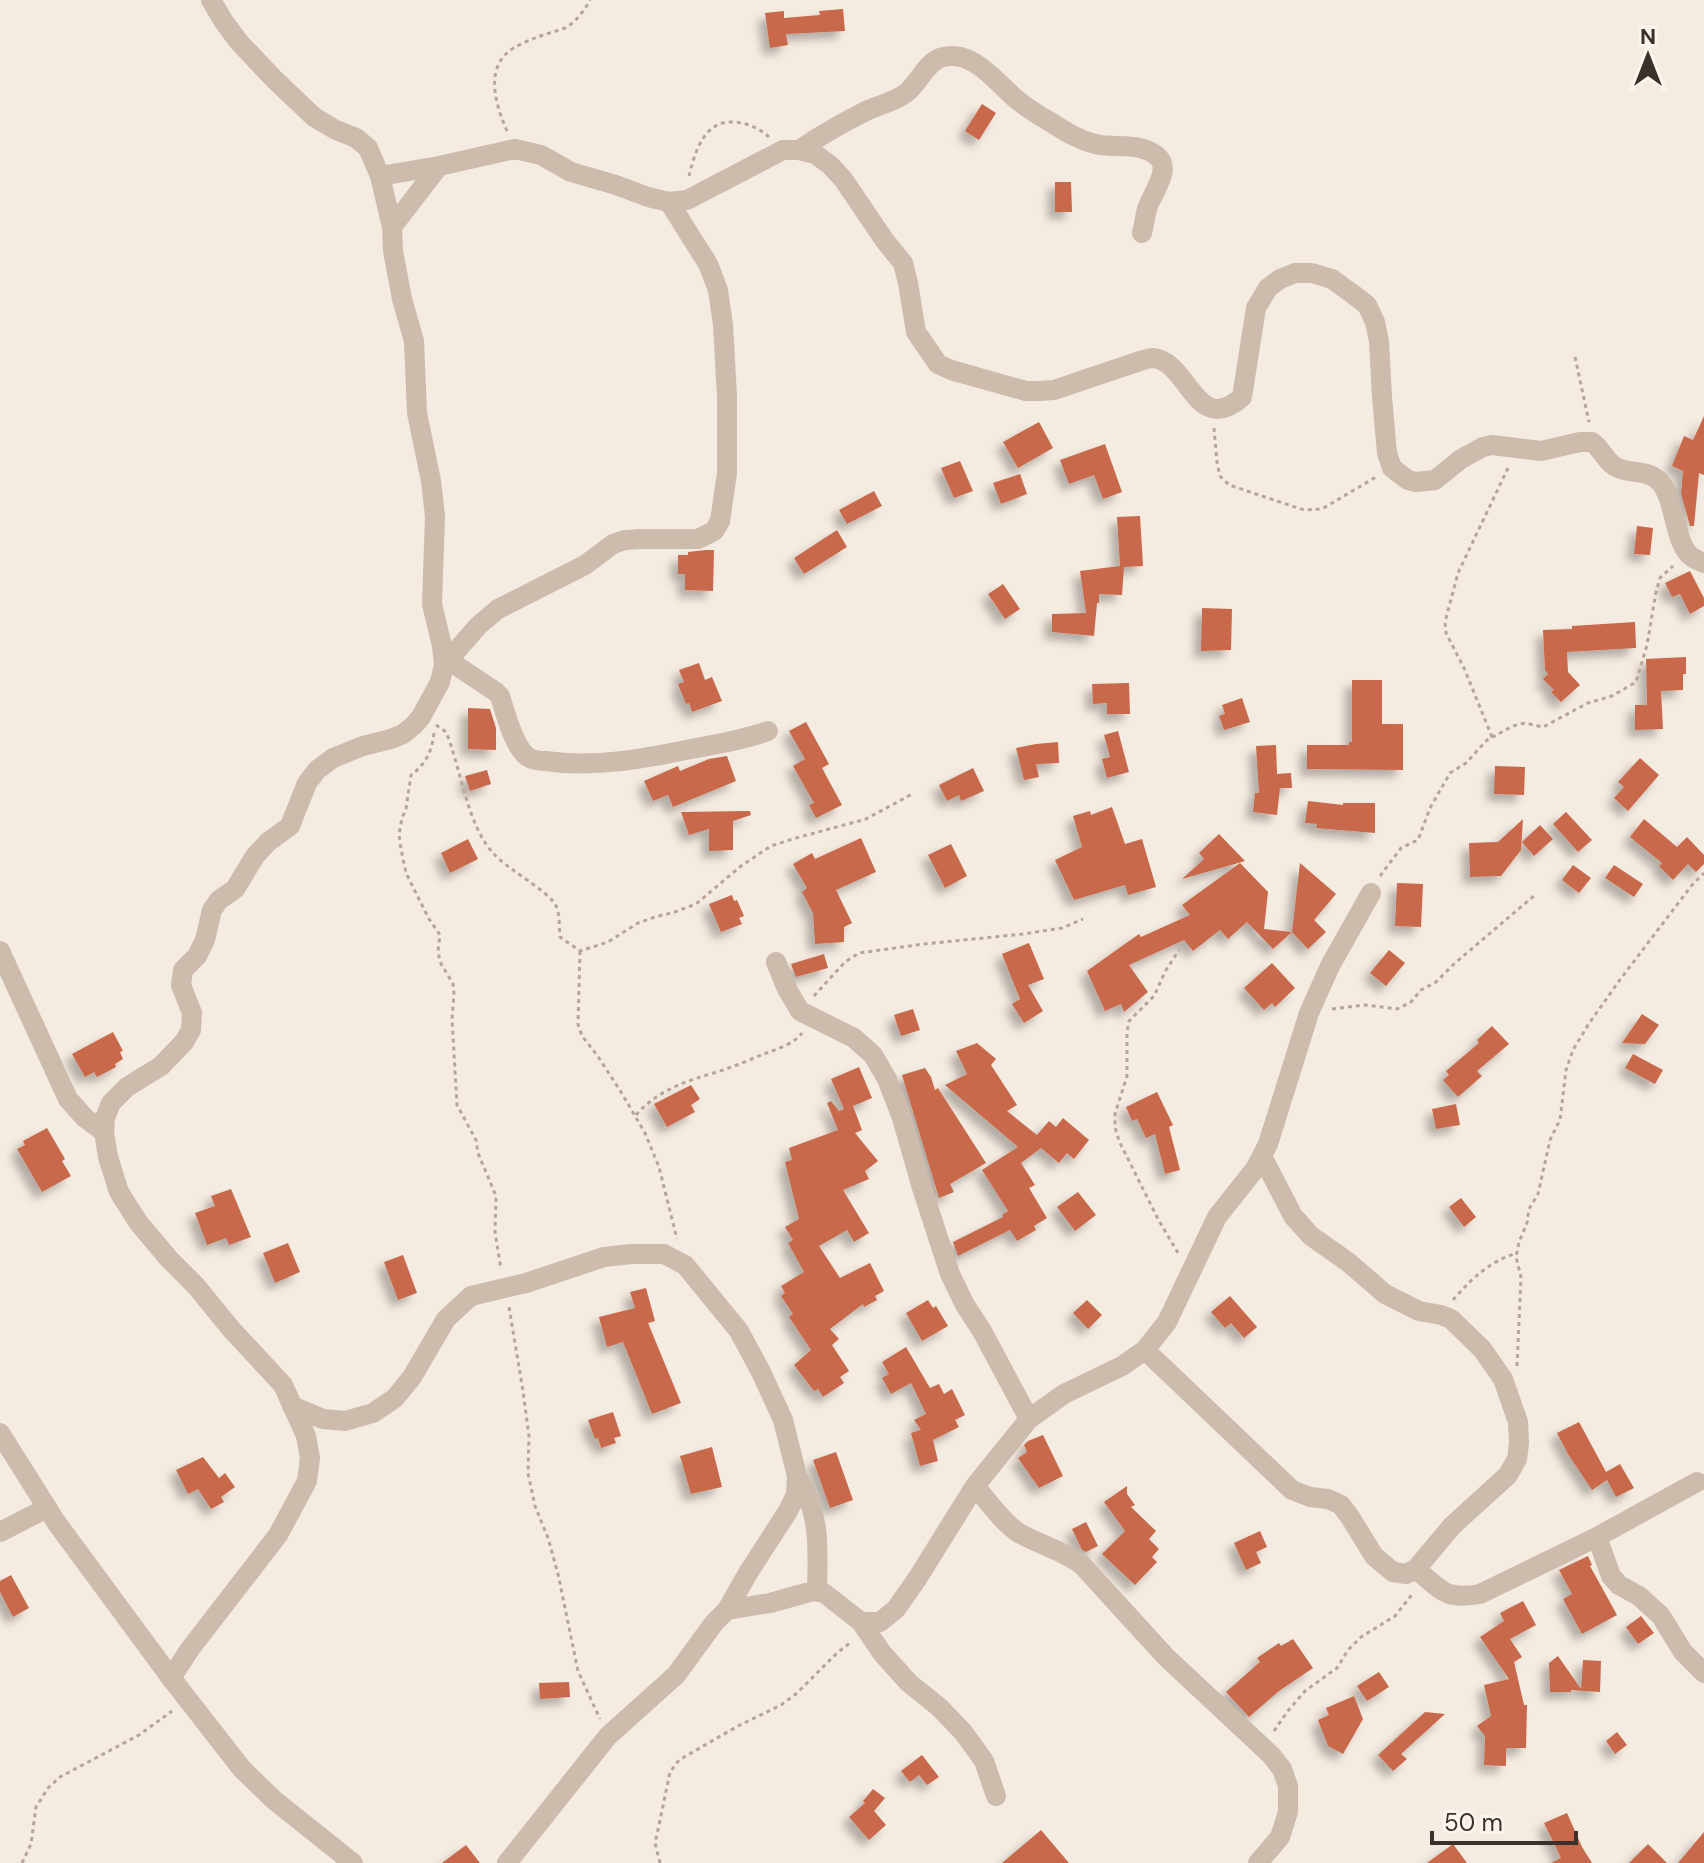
<svg xmlns="http://www.w3.org/2000/svg" width="1704" height="1863" viewBox="0 0 1704 1863" font-family="'DM Sans',sans-serif">
	<style>
		.building { fill: #c8694b; filter: url(#shadow) }
		.lines { fill: none; stroke-linecap: round; stroke-linejoin: round }
		.path { stroke: #b9a596; stroke-width: 3; stroke-dasharray: 4 4; stroke-linecap: butt }
		.minor { stroke: #cdbbac; stroke-width: 20 }
		.tertiary { stroke: #cdbbac; stroke-width: 20 }
	</style>
	<defs>
		<filter id="shadow"><feDropShadow dx="-7" dy="7" stdDeviation="4" flood-color="#0004"/></filter>
	</defs>
	<rect width="100%" height="100%" fill="#f4ebe1"/>
	<path class="building" d="M843,9L845,31L786,34L788,45L770,48L765,13L784,11V18L820,15L819,11Z
		M982,104L996,113L979,140L965,131Z
		M1055,182H1071L1072,212H1055Z
		M1704,416V475L1699,473L1694,526H1690L1681,494L1683,471L1672,466L1684,436L1693,440Z
		M1039,422L1053,448L1018,468L1003,442Z
		M1105,444L1122,492L1103,499L1094,475L1069,484L1060,460Z
		M960,461L973,491L954,498L941,468Z
		M1020,474L1027,494L1001,504L993,483Z
		M874,491L882,506L847,524L839,510Z
		M1140,516L1143,566L1124,567L1122,595L1099,594V603H1097L1094,636L1052,632V614L1086,613L1080,571L1120,566L1117,517Z
		M1637,526L1653,528L1650,555L1634,554Z
		M837,530L847,547L804,574L794,558Z
		M706,550H714L713,591L685,590V574H678V555H688V552Z
		M1690,571L1704,598V606L1690,614L1680,594L1672,597L1665,583Z
		M1003,584L1020,609L1005,619L988,594Z
		M1202,608L1232,609L1231,650L1201,651Z
		M1635,622L1636,648L1567,652L1568,672L1580,685L1561,702L1551,692L1554,690L1543,679L1548,674L1545,670L1543,630L1572,629V626Z
		M1686,657V674H1683V690L1661,691L1663,729L1635,730V705H1647L1646,659Z
		M699,663L705,680L712,677L722,701L692,712L689,703L686,704L678,684L684,682L679,670Z
		M1352,680H1382V724H1403V770L1307,769V745H1349V742H1352Z
		M1129,683L1130,714H1107V703L1093,704L1092,684Z
		M1242,698L1250,722L1224,730L1219,716L1225,714L1222,705Z
		M468,708L490,709L496,728V750L468,749Z
		M806,722L829,764L822,768L842,805L816,818L809,805L814,803L793,766L805,759L789,731Z
		M1118,731L1129,772L1107,778L1102,759L1110,757L1104,735Z
		M1058,742L1059,763L1036,764L1039,777L1024,780L1016,748L1036,744Z
		M1276,745L1277,774L1291,773L1292,788H1280L1277,815L1253,812L1255,793H1259L1256,746Z
		M727,756L736,781L673,807L668,795L653,801L644,781L678,766L680,771L709,759Z
		M1640,758L1659,775L1628,811L1614,798L1624,787L1618,782Z
		M1495,766L1525,767L1524,795L1494,794Z
		M973,768L984,791L961,801L959,795L947,801L939,785Z
		M487,770L491,784L470,791L465,776Z
		M1308,801L1343,805V803H1375V833L1316,828L1317,824L1305,823Z
		M1112,807L1125,844L1142,839L1156,887L1128,895L1125,885L1074,900L1055,860L1082,847L1073,816L1090,811L1091,815Z
		M750,811L751,815L733,821V850L709,851V829L689,835L681,812Z
		M1566,812L1592,840L1578,852L1553,824Z
		M1523,819L1521,850L1501,876L1470,877L1469,843L1498,842Z
		M1644,819L1677,847L1687,837L1704,855V864L1696,872L1688,864L1673,880L1659,866L1662,863L1630,837Z
		M1540,825L1553,839L1534,856L1522,842Z
		M1219,834L1245,861L1182,879L1204,859L1199,853Z
		M861,838L876,872L836,890L852,923L844,927V942L815,944L813,913L802,892L807,888L793,864L812,853L815,859Z
		M468,839L478,859L450,873L441,853Z
		M951,844L967,876L945,888L928,855Z
		M1240,863L1268,892L1264,929L1292,932L1273,949L1247,922L1228,939L1220,930L1193,951L1184,940L1129,965L1148,992L1124,1012L1121,1004L1105,1011L1087,971L1139,934L1141,937L1190,915L1182,905Z
		M1300,863L1336,894L1314,920L1326,932L1308,949L1292,932Z
		M1573,865L1591,878L1579,893L1562,880Z
		M1614,865L1643,884L1634,897L1605,878Z
		M1397,883L1423,884L1421,927L1395,926Z
		M732,895L734,901L737,900L744,916L739,918L742,924L721,932L709,904Z
		M1029,943L1044,979L1028,985L1043,1011L1024,1023L1012,1004L1020,999L1002,954Z
		M1389,950L1405,963L1386,986L1370,973Z
		M824,954L828,968L796,977L791,964Z
		M1272,963L1295,988L1275,1007L1272,1003L1264,1010L1244,988Z
		M913,1009L920,1030L901,1036L894,1015Z
		M1642,1014L1659,1025L1645,1044L1622,1043Z
		M1492,1026L1509,1044L1477,1071L1482,1076L1458,1097L1443,1080L1449,1075L1446,1071L1479,1043L1477,1040Z
		M113,1032L123,1051L120,1052L123,1059L115,1064L116,1067L97,1077L94,1072L85,1077L72,1054Z
		M977,1043L996,1059L991,1065L1017,1105L1007,1111L1037,1135L1049,1121L1056,1127L1063,1118L1089,1140L1074,1159L1067,1153L1059,1163L1041,1148L1021,1163L1035,1185L1029,1188L1047,1218L1034,1226L1036,1230L1017,1241L1010,1230L958,1256L953,1242L1003,1217L1002,1215L1008,1211L982,1170L1018,1147L945,1085L967,1074L956,1051Z
		M1633,1054L1663,1070L1655,1084L1625,1068Z
		M859,1067L872,1098L853,1106L862,1130L855,1133L878,1161L865,1171L869,1179L843,1190L869,1233L854,1242L847,1230L819,1246L840,1278L870,1263L884,1291L875,1296L877,1300L864,1307L863,1304L830,1329L839,1339L832,1345L849,1371L840,1377L844,1383L823,1397L818,1389L814,1391L794,1365L811,1350L789,1317L793,1314L781,1296L785,1293L781,1286L804,1272L788,1243L793,1240L785,1227L799,1219L785,1162L792,1160L789,1148L838,1130L827,1103L831,1101L839,1111L844,1109L831,1079Z
		M925,1068L931,1077L935,1090L938,1088L986,1163L950,1184L954,1192L939,1198L902,1075Z
		M691,1085L700,1099L691,1105L695,1112L667,1127L654,1104Z
		M1157,1092L1173,1125L1169,1127L1180,1170L1165,1174L1155,1134L1146,1138L1137,1119L1132,1121L1126,1107Z
		M1456,1104L1460,1125L1436,1129L1432,1109Z
		M47,1128L65,1159L62,1161L71,1176L42,1192L17,1149L25,1145L23,1141Z
		M231,1189L251,1237L229,1245L226,1238L207,1245L195,1213L215,1206L211,1196Z
		M1078,1192L1096,1215L1075,1231L1057,1207Z
		M1461,1198L1476,1217L1464,1227L1449,1207Z
		M288,1243L300,1272L275,1283L263,1253Z
		M403,1255L417,1293L398,1300L384,1262Z
		M646,1288L655,1321L648,1323L681,1403L652,1414L623,1342L607,1347L599,1317L635,1308L630,1292Z
		M1230,1296L1257,1327L1244,1338L1231,1323L1225,1328L1211,1312Z
		M928,1300L933,1308L936,1306L948,1326L922,1341L906,1313Z
		M1087,1300L1102,1315L1088,1329L1073,1313Z
		M906,1347L930,1388L939,1384L944,1394L952,1389L965,1415L955,1420L959,1427L933,1440L938,1461L920,1466L911,1433L921,1430L914,1420L926,1414L911,1383L891,1394L882,1378L889,1374L882,1362Z
		M613,1412L621,1436L614,1438L616,1443L601,1448L598,1438L595,1439L588,1420Z
		M1579,1422L1606,1472L1620,1464L1634,1488L1616,1497L1607,1480L1592,1490L1568,1454L1557,1433Z
		M1043,1435L1063,1476L1039,1488L1018,1458L1027,1452L1024,1445L1028,1441Z
		M712,1447L722,1487L691,1494L680,1456Z
		M836,1452L853,1500L830,1508L813,1460Z
		M203,1457L219,1478L225,1473L235,1487L221,1497L224,1502L211,1509L198,1489L188,1494L176,1470Z
		M1127,1486V1494L1135,1505L1131,1507L1156,1531L1149,1539L1159,1549L1152,1557L1157,1562L1135,1585L1102,1554L1125,1531L1104,1502Z
		M1086,1522L1098,1546L1086,1552L1082,1550L1072,1529Z
		M1260,1531L1267,1547L1256,1552L1261,1563L1246,1570L1234,1543Z
		M1588,1556L1592,1565L1590,1566L1617,1615L1582,1634L1563,1599L1572,1594L1559,1570Z
		M11,1575L29,1608L13,1617L0,1592V1581Z
		M1523,1601L1536,1625L1510,1639L1522,1657L1514,1662L1524,1705H1527L1526,1748H1506V1766L1484,1765L1485,1736L1477,1726L1491,1716L1484,1685L1509,1679L1480,1637L1504,1621L1500,1613Z
		M1641,1616L1654,1633L1638,1644L1626,1627Z
		M1293,1639L1313,1668L1279,1691L1249,1717L1226,1692L1260,1662L1257,1658L1279,1643L1281,1646Z
		M1558,1656L1581,1689L1583,1660L1601,1661L1600,1692L1571,1690V1692H1550L1549,1663Z
		M1379,1672L1389,1687L1367,1701L1357,1686Z
		M569,1682L570,1697L540,1699L539,1683Z
		M1354,1696L1363,1719L1343,1754L1328,1746L1318,1720L1329,1715L1326,1708Z
		M1425,1712L1445,1714L1401,1754L1407,1759L1393,1771L1378,1755Z
		M1617,1732L1627,1745L1615,1754L1606,1741Z
		M922,1755L939,1777L927,1785L919,1775L910,1782L901,1771Z
		M873,1789L885,1798L874,1811L886,1825L869,1840L849,1817L865,1803L863,1801Z
		M1567,1813L1582,1847L1592,1863H1551L1561,1858L1544,1823Z
		M1041,1830L1069,1863H1002Z
		M1704,1832V1863H1678Z
		M1453,1844L1467,1863H1427Z
		M1648,1844L1667,1863H1629Z
		M466,1845L480,1863H442Z"/>
	<g class="lines">
		<path class="path" d="M507,131C497,108 485,73 507,53C514,46 526,42 535,38C544,34 555,32 565,28C576,22 584,11 590,0
			M689,176C695,152 704,120 734,122C747,123 759,128 769,137
			M1575,357L1589,422
			M1214,428L1217,462L1220,476L1229,485L1304,510L1322,509L1376,477
			M436,725L446,732C461,768 467,826 494,854C507,869 550,892 556,906C560,914 559,928 560,937L580,951L608,942L638,923L658,916L672,913L696,904L741,866L771,846L796,838L866,819L914,793
			M434,733C432,751 426,764 411,775L406,809L402,818L399,835L401,849L406,873L429,919L440,935L438,951L440,962L453,984L454,994L452,1019L457,1105L476,1140L478,1153L496,1196L495,1232L501,1269
			M1492,737L1464,668L1446,633L1445,622L1458,573L1508,468
			M1380,876L1401,848L1418,840L1430,808L1450,773L1466,763L1487,740L1513,726L1525,723L1543,727L1588,703L1612,696L1636,682L1647,645L1656,592L1660,578L1673,566
			M580,951L578,1024L582,1036L597,1055L621,1092L645,1133L659,1167L677,1239
			M814,996L845,962L859,953L924,944L1023,934L1062,928L1083,919
			M1332,1009L1365,1005L1397,1009L1411,1002L1421,990L1436,982L1455,963L1535,895
			M636,1115C658,1090 686,1081 717,1072C733,1067 749,1060 764,1054C777,1049 794,1044 802,1033
			M1178,1253L1158,1219L1119,1141L1115,1127V1114L1127,1076V1033L1129,1021L1154,996L1166,970L1179,950
			M1453,1300C1471,1279 1490,1261 1517,1253
			M509,1307L523,1391L529,1436L528,1473L535,1506L548,1538L558,1574L578,1671L600,1719
			M1517,1366L1521,1277L1516,1257L1519,1242L1527,1223L1529,1209L1538,1194L1550,1140L1560,1120L1566,1070L1573,1050L1588,1025L1619,981L1692,885L1704,873
			M1274,1731L1287,1712L1305,1691L1337,1668L1348,1650L1361,1637L1395,1616L1414,1592
			M22,1863L31,1844L36,1807L48,1788L60,1777L139,1735L172,1711
			M660,1863L655,1843L659,1825L670,1772L679,1760L738,1726L781,1705L796,1694L837,1653L851,1642"/>
		<path class="minor" d="M799,150C821,135 844,122 868,110C880,105 896,101 906,93C919,83 925,64 940,58C971,47 996,82 1016,99C1027,108 1040,116 1052,123C1066,132 1079,140 1095,144C1114,149 1143,141 1159,158C1171,171 1151,195 1147,209C1145,217 1144,225 1142,233
			M380,176L439,166L515,149L541,155L571,172L616,185L648,197L669,202L687,200L783,150H799L815,154L830,165L843,179L885,241L903,263L908,283L916,332L938,364L951,370L1026,391H1039L1054,390L1140,361C1145,360 1149,358 1153,358C1189,361 1196,438 1242,397L1256,308L1268,288L1280,279L1295,273H1312L1332,279L1354,295L1367,305L1375,322L1379,341L1382,397L1387,453L1392,468L1408,480L1416,482L1435,480L1461,459L1483,447L1492,445L1541,451L1580,442H1592C1603,450 1606,463 1618,468C1632,474 1650,470 1660,482C1676,500 1674,545 1692,557C1696,560 1700,561 1704,563
			M392,227L439,166
			M448,660L496,692L500,696C505,712 514,748 528,757C533,760 540,761 545,761C595,768 642,759 691,749C718,744 743,740 768,731
			M444,665L478,626L498,609L585,565L613,544L625,540L642,539H698L714,531L720,521L727,473V397L723,325L718,290L708,264L669,202
			M0,951L68,1099L85,1118L104,1132
			M776,962L787,989L800,1011L854,1038L873,1055L887,1079L902,1118L922,1188L950,1274L965,1305L982,1331L1029,1419
			M1145,1350L1292,1490L1310,1497L1328,1499L1341,1505L1350,1517L1374,1556L1393,1572L1406,1574L1416,1569L1452,1526L1508,1475L1517,1459L1519,1443L1518,1422L1503,1379L1482,1349L1451,1319L1441,1315L1419,1311L1385,1294L1348,1262L1311,1236L1293,1216L1262,1156
			M292,1406L323,1419L345,1421L373,1413L395,1398L412,1377L446,1319L471,1296L526,1283L604,1257L631,1254H664L685,1265L739,1331L761,1372L783,1420L797,1476L796,1494L788,1511L748,1573L727,1610L714,1623L676,1675L608,1736L507,1863
			M797,1476C821,1514 818,1548 817,1591
			M975,1486C988,1501 1002,1522 1019,1533C1040,1545 1062,1550 1082,1565L1166,1657L1271,1755L1282,1769L1288,1786V1812L1280,1837L1258,1863
			M0,1532L47,1508
			M1597,1537L1611,1576L1619,1585L1639,1596L1661,1616L1683,1652L1704,1673
			M1416,1569C1442,1591 1445,1600 1480,1594L1597,1537L1697,1482
			M727,1610L770,1603L813,1591L824,1593L861,1622H880L896,1609L917,1579L975,1486L1029,1419L1064,1394L1122,1366L1145,1350L1167,1322L1217,1217L1255,1169L1268,1144L1309,1013L1330,966L1371,893
			M861,1622L882,1653L909,1683L939,1707L963,1732L984,1761L996,1796
			M171,1678L190,1649L278,1535L307,1481L310,1458L306,1436L283,1385L231,1329L196,1286L169,1259L138,1222L119,1192L108,1157L104,1132L105,1118L111,1103L127,1087L161,1066L184,1042L191,1030L192,1013L181,985L183,970L197,956L205,940L212,910L219,900L235,889L255,856L268,842L290,826L307,783L317,770L333,758L363,746L391,739L403,734L413,726L421,717L440,682L444,665L442,646L432,604L435,516L431,481L417,413L414,341L402,299L393,251L392,227L380,176L368,148L356,138L334,129L314,117L274,79L239,42L224,22L211,0"/>
		<path class="tertiary" d="M0,1433L56,1522L171,1678L242,1769L274,1800L353,1863"/>
	</g>
	<g transform="translate(1648 56)" stroke="#fbf5ee" stroke-width="6" paint-order="stroke">
	<path d="M0-6L14 30L0 20L-14 30Z" fill="#3b302b"/>
	<text y="-12" font-size="22" font-weight="bold" text-anchor="middle" fill="#3b302b">N</text>
	</g>
	<path d="M1432 1831v12h144v-12" fill="none" stroke="#3b302b" stroke-width="4"/>
	<text x="1444" y="1831" font-size="24" fill="#3b302b" stroke="#fbf5ee" stroke-width="6" paint-order="stroke">50 m</text>
</svg>
